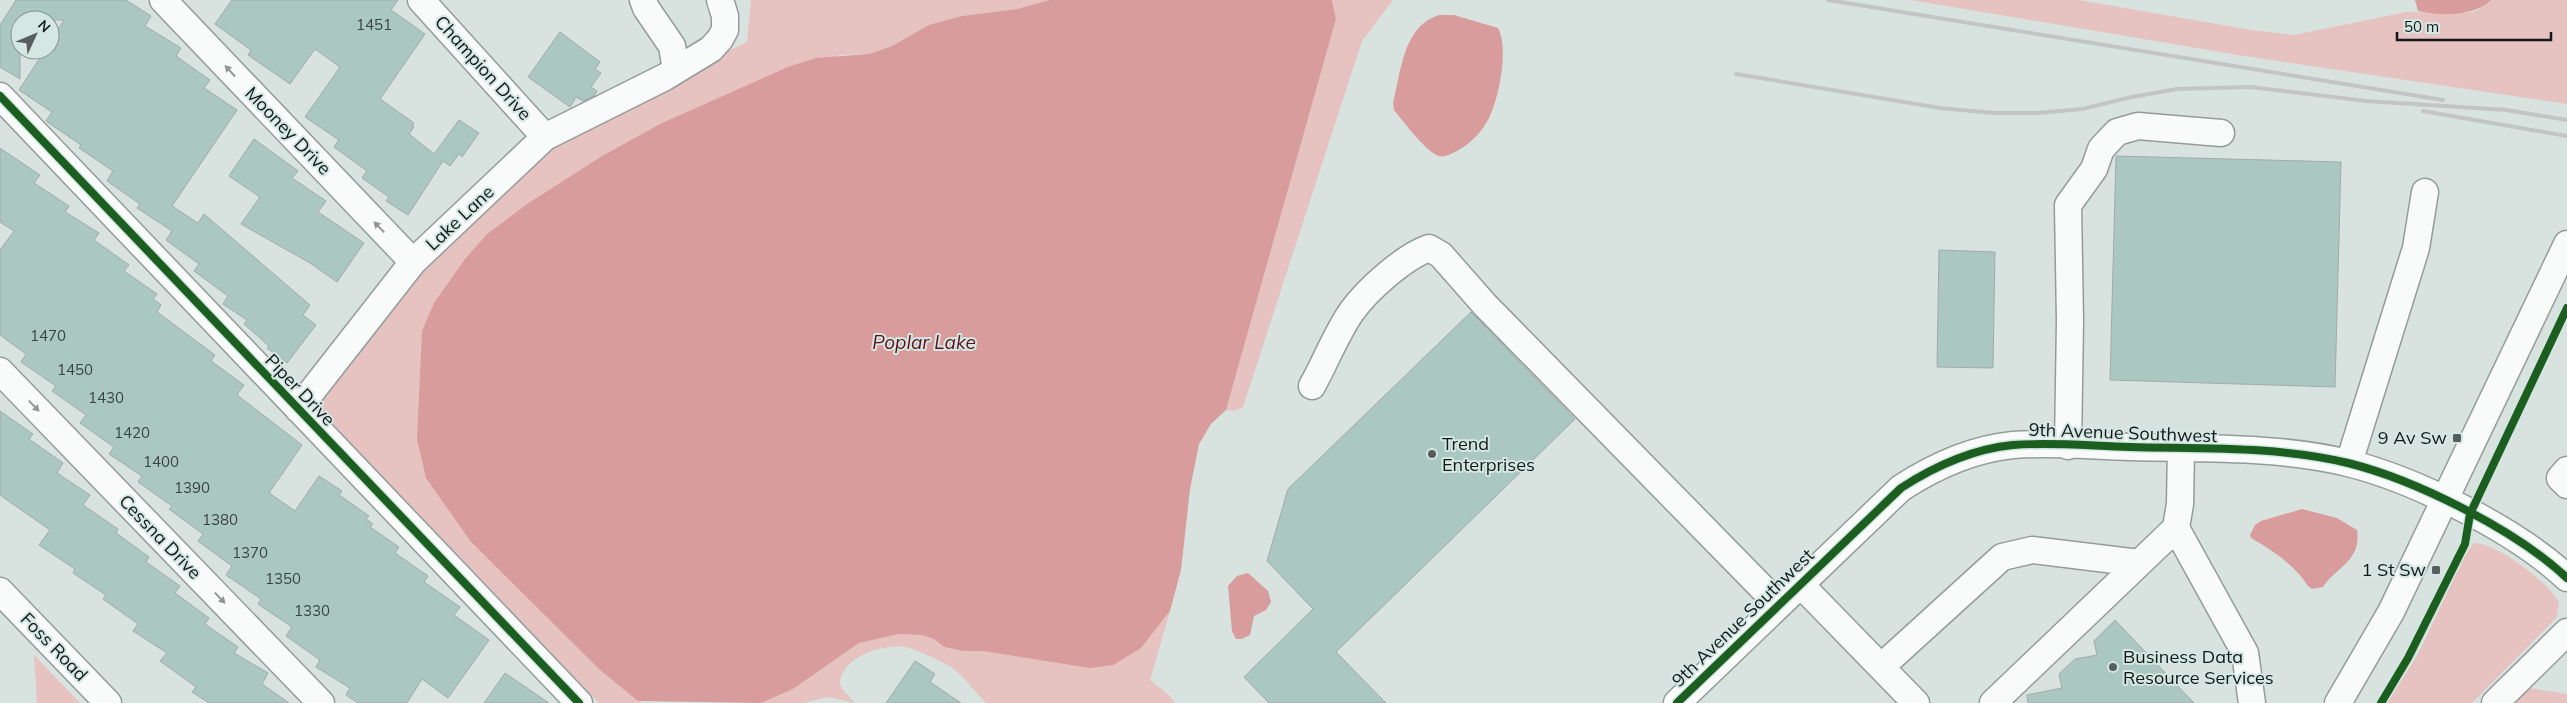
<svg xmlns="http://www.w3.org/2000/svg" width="2567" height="703" viewBox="0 0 2567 703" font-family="Mulish,sans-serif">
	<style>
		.green { fill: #e6c2c0 }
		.water { fill: #d79c9b }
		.building { fill: #abc7c2; stroke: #a2aaa8 }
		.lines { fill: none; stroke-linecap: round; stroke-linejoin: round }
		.minor-casing { stroke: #939c9a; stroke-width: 29 }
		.minor { stroke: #f9fbfa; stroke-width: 26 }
		.rail { stroke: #c3c5c5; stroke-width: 4 }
		.cycleway-casing { stroke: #d4e7e3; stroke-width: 11 }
		.cycleway { stroke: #1b5e20; stroke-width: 8 }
		.oneway { fill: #919594 }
		.poi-dot { fill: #575f5d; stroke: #d4e7e3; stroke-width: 2 }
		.labels { text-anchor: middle; stroke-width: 4; stroke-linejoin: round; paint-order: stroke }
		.number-label { font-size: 15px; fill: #384442 }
		.street-label { font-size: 18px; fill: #121817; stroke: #d4e7e3 }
		.poi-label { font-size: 18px; fill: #121817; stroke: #d4e7e3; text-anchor: end }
		.water-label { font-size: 19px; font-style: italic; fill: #600f1a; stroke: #d4e7e3 }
	</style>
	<rect width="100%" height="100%" fill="#d8e3e0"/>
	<path class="green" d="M751,0H1050L1017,9L962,16L930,25L892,46L869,54L840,55L660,124L602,156L527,204L487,234L465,259L471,542L600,670L642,703H599L331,424C323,415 319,407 323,395L433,257L548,148L693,68L747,42Z
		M1332,0H1393L1362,41L1243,407L1235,411L1226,410L1336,19Z
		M1911,0H2079L2251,30L2294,35L2406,12L2466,13L2476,11L2491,0H2567V104L2238,55Z
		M2474,543C2499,544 2546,581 2559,602L2557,617L2472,703H2387L2417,656L2465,555Z
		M1170,611L1150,680L1169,695L1175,703H986C975,692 964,676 951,667C939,660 922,652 909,648C888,642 842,656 840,682C840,690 850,697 855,703L828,697L803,703H761L793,689L859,643L899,634L922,635L934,639L944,647L963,651L1141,648Z
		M34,655L80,703H37Z
		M2529,688L2567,694V703H2514Z"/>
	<path class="water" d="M1050,0H1332L1336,19L1226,410L1211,424L1199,444L1190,489L1181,570L1170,611L1141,648L1113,665L1090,668L984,651H963L944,647L934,639L922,635L899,634L859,643L793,689L761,703L638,701L600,670L471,542L426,478L417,439L422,331L434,303L465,259L487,234L527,204L602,156L660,124L788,67L816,58L869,54L892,46L929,25L962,16L1017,9Z
		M2415,0H2491C2473,17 2441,16 2418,11Z
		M1439,15H1454L1498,28C1509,48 1499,98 1489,118C1482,132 1471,143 1457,151C1452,153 1445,158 1439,156C1426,152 1403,121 1394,110L1393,103C1401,72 1403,26 1439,15Z
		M2302,509L2337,518L2357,530C2362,561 2335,568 2323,587L2312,589L2308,586C2294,564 2273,551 2251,538L2250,535L2255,525L2261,521Z
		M1248,573L1268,591L1271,602L1266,610L1254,616L1250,635L1242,639H1236L1232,631L1228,586L1237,576Z"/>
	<path class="building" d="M16,0H126L151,16L145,26L181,48L176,56L210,80L204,88L237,110L172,206L198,223L204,214L310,305L303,315L316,325L287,363L267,348L269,346L244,324L247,320L223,304L228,296L194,271L199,264L166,240L172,231L137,208L140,204L107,181L113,171L79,148L81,145L46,121L52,112L19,90L45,50H50V42L64,20H20V79L0,67V25Z
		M232,0H398L391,10L425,34L380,99L414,123L412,126L414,127L409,134L434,154L459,120L479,133L462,157L459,154L450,166L443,161L408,215L386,201L389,197L362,178L367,171L334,147L339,140L305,117L340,67L315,49L290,84L248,55L251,50L215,24Z
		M560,32L600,62L595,69L601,73L591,87L597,91L594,96L583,101L576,97L570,107L528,77Z
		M254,139L298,171L292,178L326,201L318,212L364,243L337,282L310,263L241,224L260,197L229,176Z
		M0,148L40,175L34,183L69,206L65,212L99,233L94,240L129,265L124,271L157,294L153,299L161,305L157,312L215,355L211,361L244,385L237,395L302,445L269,493L295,511L319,476L342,491L339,495L369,516L366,519L373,524L370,527L399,547L395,553L428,576L424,582L460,607L454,615L489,640L448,698L422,679L407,703H358L346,695L350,688L316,667L320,660L286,636L292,627L258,604L261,599L226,575L232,566L198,541L203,534L169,509L172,506L138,482L142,476L109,454L114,447L80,423L86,415L52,391L56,386L21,362L26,354L0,335V250L14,231L0,222Z
		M2116,156L2341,162L2335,387L2110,380Z
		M1939,250L1995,252L1993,368L1937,367Z
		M1471,312L1575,419L1336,652L1386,703H1269L1244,677L1313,609L1267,561L1288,489Z
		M0,411L33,434L29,439L63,463L57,473L90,495L83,505L118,529L116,533L149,557L146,562L180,586L175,593L209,618L205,624L238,647L234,653L268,673L262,684L289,703H209L192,692L196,687L160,661L167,653L133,631L138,624L103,599L106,595L73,573L75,569L39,545L50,530L0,495Z
		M2115,620L2194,703H2028L2027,695L2062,688L2059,674L2075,659L2097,655L2094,641Z
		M915,661L935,674L930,682L961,703H886Z
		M505,673L549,703H484Z"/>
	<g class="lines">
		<defs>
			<path id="minor" d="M163,0L413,262
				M421,0L545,137
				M643,0L646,8L672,46L676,70
				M0,96L579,703
				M0,371L321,703
				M1312,386C1325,363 1337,332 1352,311C1368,289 1404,257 1429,248L1441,255L1485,305L1779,605
				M298,409L413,262L545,137L665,77L711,49L720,39L725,30V16L720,0
				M2068,446L2070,321L2068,205L2094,169L2101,149L2117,132L2138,126L2221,133
				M2349,463L2416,248L2425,192
				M2567,470L2560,478L2567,485
				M2176,528L2245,653L2252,703
				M1800,584L1916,703
				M0,591L108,703
				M1881,667L2002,557L2032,550L2139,563
				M1677,703L1901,488C1935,466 1972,449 2013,445C2051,442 2091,446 2130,447C2201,449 2278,446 2348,463C2416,480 2516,530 2567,578
				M1993,703L2176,528L2180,504L2181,449
				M2338,703L2391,612L2567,244
				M2495,703L2567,632"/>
		</defs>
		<use href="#minor" class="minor-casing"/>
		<use href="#minor" class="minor"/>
		<path class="rail" d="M1828,0L2443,100
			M1736,74L1940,108L1994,113H2038L2082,109L2132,97L2177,89L2250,87L2366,101L2507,110
			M2500,109L2567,120
			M2423,111L2567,136"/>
		<defs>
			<path id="cycleway" d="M0,96L579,703
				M1677,703L1901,488C1935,466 1972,449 2013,445C2051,442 2091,446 2130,447C2201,449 2278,446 2348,463C2416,480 2516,530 2567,578
				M2381,703L2408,658L2465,544L2470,514L2567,308"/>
		</defs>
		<use href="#cycleway" class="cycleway-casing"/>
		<use href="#cycleway" class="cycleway"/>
	</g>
	<defs><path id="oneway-solid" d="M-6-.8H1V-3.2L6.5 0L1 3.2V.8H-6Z" transform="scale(1.25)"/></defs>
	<g class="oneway">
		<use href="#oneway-solid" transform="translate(230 71) rotate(-133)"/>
		<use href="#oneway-solid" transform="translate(379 227) rotate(-134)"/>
		<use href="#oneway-solid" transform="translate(34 406) rotate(46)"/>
		<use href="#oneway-solid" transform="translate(220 598) rotate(46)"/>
	</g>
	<g class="poi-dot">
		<rect x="2452" y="433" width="10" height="10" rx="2.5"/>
		<circle cx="1432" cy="454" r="5"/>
		<rect x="2431" y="565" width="10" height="10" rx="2.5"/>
		<circle cx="2113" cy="667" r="5"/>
	</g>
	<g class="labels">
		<g class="number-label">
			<text x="374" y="30">1451</text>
			<text x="48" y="341">1470</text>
			<text x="75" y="375">1450</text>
			<text x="106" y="403">1430</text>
			<text x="132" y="438">1420</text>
			<text x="161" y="467">1400</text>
			<text x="192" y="493">1390</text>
			<text x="220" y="525">1380</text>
			<text x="250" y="558">1370</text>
			<text x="283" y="584">1350</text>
			<text x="312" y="616">1330</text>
		</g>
		<g class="street-label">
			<text transform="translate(483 68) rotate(48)" y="6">Champion Drive</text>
			<text transform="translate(288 131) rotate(46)" y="6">Mooney Drive</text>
			<text transform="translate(460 218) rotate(-43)" y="6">Lake Lane</text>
			<text transform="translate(300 390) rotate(46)" y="6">Piper Drive</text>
			<text transform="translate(2123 433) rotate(2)" y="6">9th Avenue Southwest</text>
			<text transform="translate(160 537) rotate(46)" y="6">Cessna Drive</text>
			<text transform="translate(1743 618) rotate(-44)" y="6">9th Avenue Southwest</text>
			<text transform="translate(54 647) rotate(46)" y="6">Foss Road</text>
		</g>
		<g class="poi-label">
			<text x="2447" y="444">9 Av Sw</text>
			<text x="1442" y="450" text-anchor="start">Trend<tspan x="1442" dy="21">Enterprises</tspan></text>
			<text x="2426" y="576">1 St Sw</text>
			<text x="2123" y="663" text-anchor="start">Business Data<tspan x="2123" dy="21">Resource Services</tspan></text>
		</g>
		<g class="water-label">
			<text x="924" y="349">Poplar Lake</text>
		</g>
	</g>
	<g transform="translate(35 35) rotate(46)"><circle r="24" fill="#d4e7e3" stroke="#869491"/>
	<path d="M0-4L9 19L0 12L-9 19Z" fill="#575f5d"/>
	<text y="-8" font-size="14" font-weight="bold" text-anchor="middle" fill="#121817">N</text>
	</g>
	<path d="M2397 32v8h154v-8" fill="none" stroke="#121817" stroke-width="2.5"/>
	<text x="2404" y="32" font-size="15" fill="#121817" stroke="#d4e7e3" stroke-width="4" paint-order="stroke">50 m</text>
</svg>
